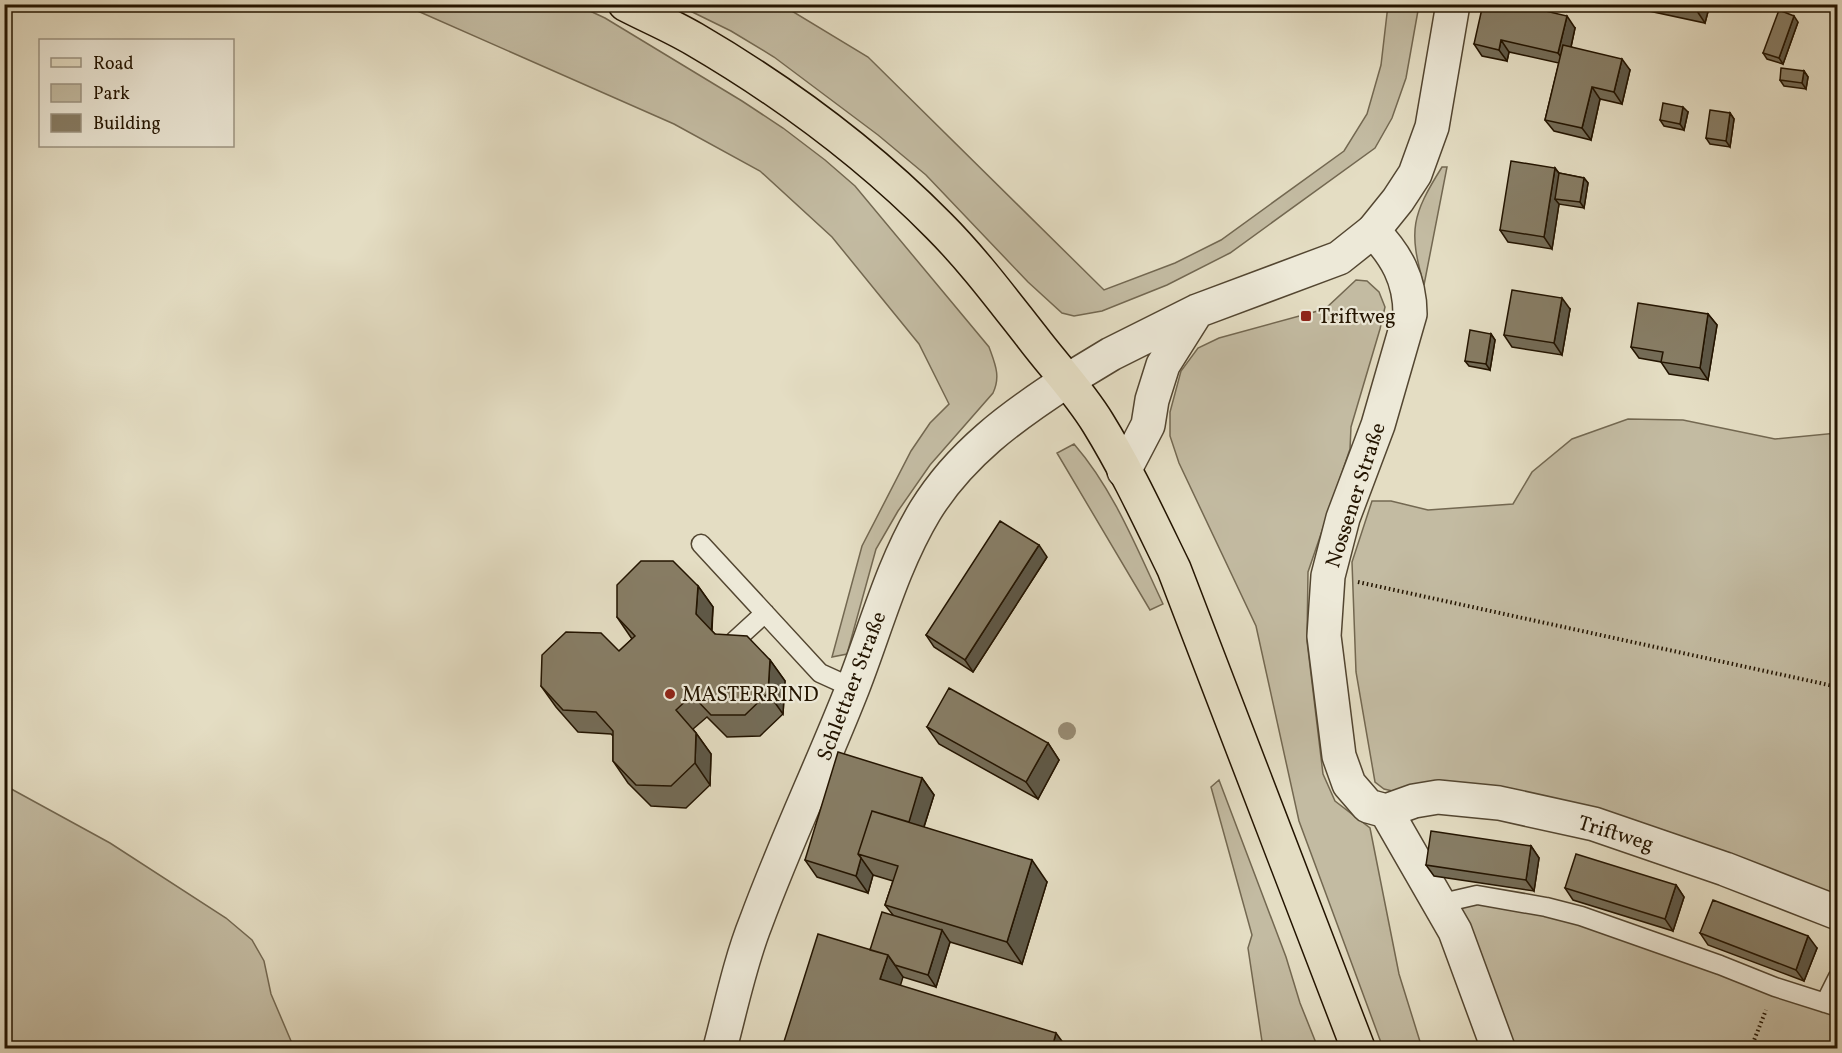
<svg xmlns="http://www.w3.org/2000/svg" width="1842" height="1053" viewBox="0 0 1842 1053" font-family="Vollkorn,serif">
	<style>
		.green { fill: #c3bba2; stroke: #736851; stroke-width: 1.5 }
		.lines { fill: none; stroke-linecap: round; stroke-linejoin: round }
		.service-casing { stroke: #534631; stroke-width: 21 }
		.minor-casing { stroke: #534631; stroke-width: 36 }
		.tertiary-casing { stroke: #534631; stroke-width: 36 }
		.primary-casing { stroke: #231400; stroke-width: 36 }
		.path { stroke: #231400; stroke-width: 4; stroke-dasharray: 1.5 3; stroke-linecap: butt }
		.service { stroke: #ede9d8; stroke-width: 18 }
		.minor { stroke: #ede9d8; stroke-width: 33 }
		.tertiary { stroke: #ede9d8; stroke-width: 33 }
		.primary { stroke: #e4ddc3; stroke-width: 33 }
		.tree { fill: #998e77 }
		.wall { fill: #746c57; stroke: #231400; stroke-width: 1.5 }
		.shaded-wall { fill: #5e5847; stroke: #231400; stroke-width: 1.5 }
		.building { fill: #877d65; stroke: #231400; stroke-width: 1.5 }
		.poi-dot { fill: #8f2418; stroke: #ede9d8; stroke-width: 2 }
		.labels { text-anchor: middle; stroke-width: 4.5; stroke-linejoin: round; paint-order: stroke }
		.poi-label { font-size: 21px; fill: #231400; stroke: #ede9d8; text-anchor: start }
		.street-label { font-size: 21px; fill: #231400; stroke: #ede9d8 }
	</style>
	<rect width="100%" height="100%" fill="#e4ddc3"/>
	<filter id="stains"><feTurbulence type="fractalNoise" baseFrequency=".00333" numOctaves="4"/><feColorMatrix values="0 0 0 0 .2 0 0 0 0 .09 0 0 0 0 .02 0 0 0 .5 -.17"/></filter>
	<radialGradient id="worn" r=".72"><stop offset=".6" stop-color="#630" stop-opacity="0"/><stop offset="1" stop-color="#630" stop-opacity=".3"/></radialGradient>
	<path class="green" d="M404,5H577L605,18L742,101L783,128L825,160L855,186L989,347C995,364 1001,376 993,393L930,465L898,511L876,549L847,654L832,657L862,546L911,451L930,423L949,404L919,344L832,237L760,171L674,124Z
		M678,5H782L868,57L1104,290L1175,263L1221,240L1344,151L1367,114L1381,65L1388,5H1419L1406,78L1392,118L1375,148L1230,253L1167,285L1102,311L1074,316L1062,313L1028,282L926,175L878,135L774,57L731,31Z
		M1442,167H1447L1424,285C1408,230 1412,215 1442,167Z
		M1356,280L1367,281L1379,292L1385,307L1380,329L1351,427L1350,449L1308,572L1307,641L1323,774L1335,801L1370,828L1399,974L1422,1048H1383L1299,821L1256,626L1179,463L1170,436V412L1181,371L1198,348L1219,338L1325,309Z
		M1628,419L1683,420L1775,439L1837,433V913L1724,869L1384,789L1375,782L1356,672L1352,562L1372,501H1391L1428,510L1513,504L1532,472L1572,439Z
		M1074,444C1114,490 1137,549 1163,604L1150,610L1057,453Z
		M1219,780L1286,957L1300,1003L1318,1048H1263L1248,948L1252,935L1211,787Z
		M4,785L110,843L226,918L252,940L264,961L271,994L294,1048H5Z
		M1477,895L1546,907L1837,1007V1048H1498L1438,904Z"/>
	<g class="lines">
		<defs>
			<path id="service" d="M701,544L820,673L853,688
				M729,646L765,613
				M1438,904L1477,895L1546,907L1581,916L1720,965L1775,987L1838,1007
				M1825,1003L1838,977"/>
			<path id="minor" d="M1373,231C1396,255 1410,279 1410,314L1378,425L1343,518L1328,576L1324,636L1339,756L1349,784L1368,806L1386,811L1455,931L1498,1048
				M1386,811L1414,801L1438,797L1499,803L1594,824L1725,869L1838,913
				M720,1048C731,1007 740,962 756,922C785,843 822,766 853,687C876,628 892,566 925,511C960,454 1012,416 1068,380"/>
			<path id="tertiary" d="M1068,380L1111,354L1197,311L1339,258L1373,231L1398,200L1415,174L1432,127L1453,4
				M1124,471L1148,425L1152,400L1163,365L1197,311"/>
			<path id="primary" d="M625,4C648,16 672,26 694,39C783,91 866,152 939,226C973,260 1002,299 1032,337C1054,366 1079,392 1098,423C1127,470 1150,520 1174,569L1358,1048"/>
		</defs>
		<use href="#service" class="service-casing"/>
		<use href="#minor" class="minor-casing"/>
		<use href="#tertiary" class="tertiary-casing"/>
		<use href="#primary" class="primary-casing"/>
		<path class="path" d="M1358,582L1838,687
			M1751,1048L1766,1010"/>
		<use href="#service" class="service"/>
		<use href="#minor" class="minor"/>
		<use href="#tertiary" class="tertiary"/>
		<use href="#primary" class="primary"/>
	</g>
	<circle class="tree" cx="1067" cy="731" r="9"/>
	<path class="wall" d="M1644,4H1710L1705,23L1649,11Z
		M1798,22L1783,64L1767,59L1763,53Z
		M1575,28L1571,47L1630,70L1622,104L1600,99L1591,140L1554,131L1545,120L1559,63L1509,52L1507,61L1482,56L1474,44Z
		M1804,71L1808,77L1806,89L1784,86L1780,80Z
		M1688,112L1684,130L1664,126L1660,120Z
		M1730,113L1734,119L1730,147L1710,144L1706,138Z
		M1555,168L1559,173L1584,178L1588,183L1584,208L1559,204L1552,249L1508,242L1500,230Z
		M1570,309L1562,355L1512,347L1504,335Z
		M1708,314L1717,325L1708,380L1669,374L1661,362L1639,358L1631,347Z
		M1491,334L1495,340L1490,370L1469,366L1465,361Z
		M1047,557L973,672L934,647L926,635Z
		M698,586L713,607L712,631L715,634L770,660L785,681L783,714L760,736L727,737L707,717L693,729L711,754L710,785L686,808L651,806L628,783L613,761V736L611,734L578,732L556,707L541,686L619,651L632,639L617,617Z
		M927,727L1048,743L1059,760L1038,799L939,744Z
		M922,778L934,795L924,827L1047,882L1022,964L950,942L936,987L903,977L782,1048L870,950L893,915L885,905L893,881L873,875L868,893L817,877L805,860Z
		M1531,846L1539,858L1534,891L1434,876L1426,865Z
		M1676,885L1684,897L1673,931L1573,900L1565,888Z
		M1700,933L1817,948L1804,981L1708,945Z"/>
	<path class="shaded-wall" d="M1699,4H1710L1705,23L1697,11Z
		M1567,16L1575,28L1567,65L1558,53Z
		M1794,16L1798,22L1783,64L1779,58Z
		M1501,40L1509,52L1507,61L1499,50Z
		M1622,59L1630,70L1622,104L1614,92Z
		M1804,71L1808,77L1806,89L1802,83Z
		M1592,87L1600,99L1591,140L1582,128Z
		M1683,107L1688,112L1684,130L1680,124Z
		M1730,113L1734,119L1730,147L1726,141Z
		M1555,168L1563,179L1555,199L1559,204L1552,249L1544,237Z
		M1584,178L1588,183L1584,208L1580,202Z
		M1562,298L1570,309L1562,355L1554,343Z
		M1708,314L1717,325L1708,380L1700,368Z
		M1491,334L1495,340L1490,370L1486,364Z
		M1039,545L1047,557L973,672L965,660Z
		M698,586L713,607L711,636L696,614Z
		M770,660L785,681L783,714L768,693Z
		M696,733L711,754L710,785L695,763Z
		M1048,743L1059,760L1038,799L1026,782Z
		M922,778L934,795L919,842L907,825Z
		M1531,846L1539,858L1534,891L1526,880Z
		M861,858L873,875L868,893L856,876Z
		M1032,860L1047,882L1022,964L1007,942Z
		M1676,885L1684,897L1673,931L1665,919Z
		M942,930L950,942L936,987L928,975Z
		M1808,936L1817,948L1804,981L1796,970Z
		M888,955L903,977L896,1000L880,979Z
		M1056,1033L1067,1048H1052Z"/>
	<path class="building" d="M1483,4H1515L1567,16L1558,53L1501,40L1499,50L1474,44Z
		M1664,4H1699L1697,11Z
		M1779,10L1794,16L1779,58L1763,53Z
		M1563,45L1622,59L1614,92L1592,87L1582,128L1545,120Z
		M1781,68L1804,71L1802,83L1780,80Z
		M1663,103L1683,107L1680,124L1660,120Z
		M1710,110L1730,113L1726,141L1706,138Z
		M1511,161L1555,168L1544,237L1500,230Z
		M1559,173L1584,178L1580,202L1555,199Z
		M1512,290L1562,298L1554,343L1504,335Z
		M1638,303L1708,314L1700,368L1661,362L1663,352L1631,347Z
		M1470,330L1491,334L1486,364L1465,361Z
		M1000,521L1039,545L965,660L926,635Z
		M641,561H673L698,586L696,614L715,634L747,636L770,660L768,693L745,715H711L692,695L676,710L696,733L695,763L671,786L636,785L613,761V731L596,712L563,710L541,686L542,655L566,632L601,633L619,651L635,636L617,617V585Z
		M949,688L1048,743L1026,782L927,727Z
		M838,752L922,778L909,822L872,811L858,854L861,858L856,876L805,860Z
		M872,811L1032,860L1007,942L885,905L898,866L858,854Z
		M1431,831L1531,846L1526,880L1426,865Z
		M1576,854L1676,885L1665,919L1565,888Z
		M1713,900L1808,936L1796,970L1700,933Z
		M882,912L942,930L928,975L895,965L888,955L870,950Z
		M818,934L888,955L880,979L1056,1033L1052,1048H782Z
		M1838,974V987L1833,985Z"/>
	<g class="poi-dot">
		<rect x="1300" y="310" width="12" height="12" rx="3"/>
		<circle cx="670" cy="694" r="6"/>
	</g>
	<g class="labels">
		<g class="poi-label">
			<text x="1318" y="323">Triftweg</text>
			<text x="682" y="701">MASTERRIND</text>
		</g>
		<g class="street-label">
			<text transform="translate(1355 495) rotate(-72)" y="7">Nossener Straße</text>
			<text transform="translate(851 686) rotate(-69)" y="7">Schlettaer Straße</text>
			<text transform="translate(1616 833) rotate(17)" y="7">Triftweg</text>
		</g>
	</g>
	<rect width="1842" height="1053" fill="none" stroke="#e4ddc3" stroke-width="24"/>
	<rect x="6" y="6" width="1830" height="1041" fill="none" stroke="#231400" stroke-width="3"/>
	<rect x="12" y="12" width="1818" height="1029" fill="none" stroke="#231400" stroke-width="1.5"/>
	<rect x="39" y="39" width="195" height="108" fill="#ede9d8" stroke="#9c9482" stroke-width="1.5"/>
	<rect x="51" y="58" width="30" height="9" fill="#e4ddc3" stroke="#9c9482" stroke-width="1.5"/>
	<text x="93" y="69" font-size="18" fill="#231400">Road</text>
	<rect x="51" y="84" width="30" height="18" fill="#c3bba2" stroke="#9c9482" stroke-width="1.5"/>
	<text x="93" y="99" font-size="18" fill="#231400">Park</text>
	<rect x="51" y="114" width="30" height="18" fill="#877d65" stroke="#9c9482" stroke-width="1.5"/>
	<text x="93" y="129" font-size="18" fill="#231400">Building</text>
	<rect width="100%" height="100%" filter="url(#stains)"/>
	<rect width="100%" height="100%" fill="url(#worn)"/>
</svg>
